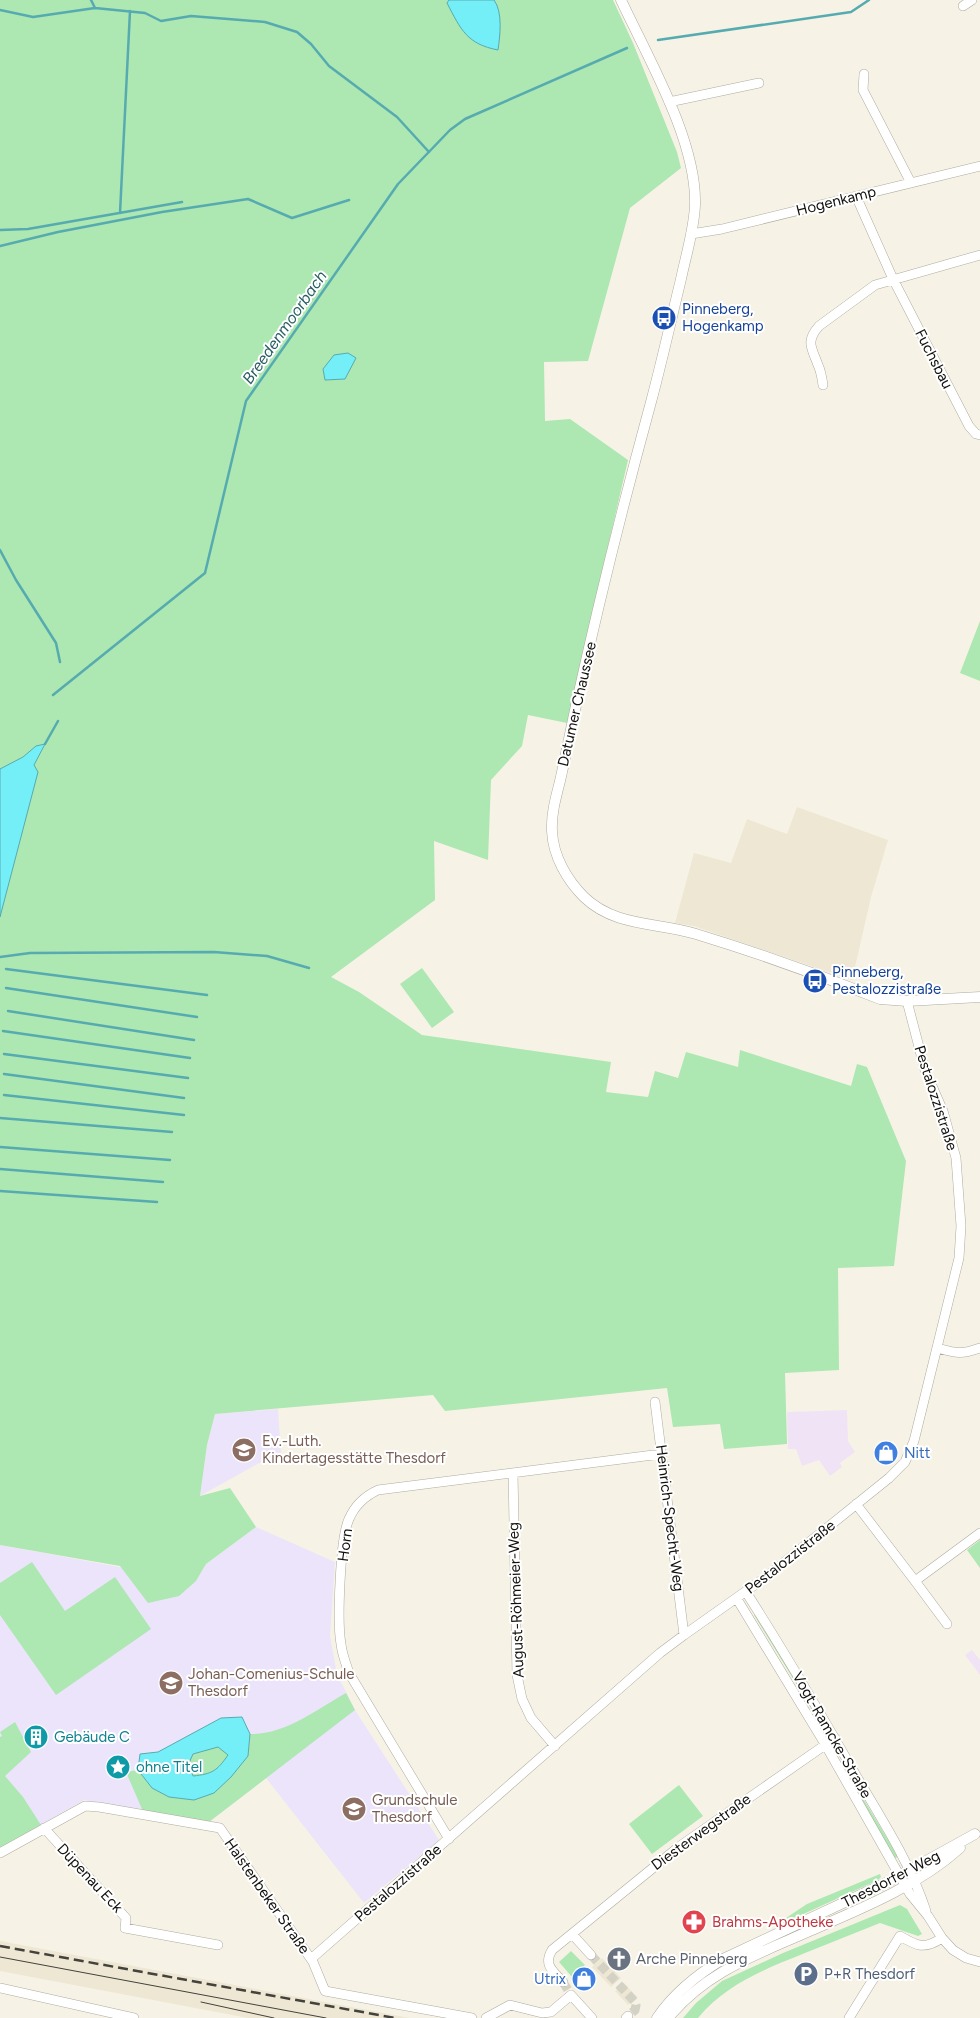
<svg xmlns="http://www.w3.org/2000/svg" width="980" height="2018" viewBox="0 0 980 2018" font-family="Figtree,sans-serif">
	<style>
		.built { fill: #ede7d3 }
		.industrial { fill: #f1e3f6 }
		.education { fill: #ece4fa }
		.green { fill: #ade7b1 }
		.water { fill: #74eef7; stroke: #56abb0; fill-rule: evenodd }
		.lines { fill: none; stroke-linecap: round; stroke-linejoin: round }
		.stream { stroke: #56abb0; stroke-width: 2.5 }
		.minor-tunnel { stroke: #d4d1c5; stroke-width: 9; stroke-dasharray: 9 4.5; stroke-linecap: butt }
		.minor-casing { stroke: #aeab9f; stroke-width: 10 }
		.tertiary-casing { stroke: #aeab9f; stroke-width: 11 }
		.minor { stroke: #fff; stroke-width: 9 }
		.tertiary { stroke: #fff; stroke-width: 10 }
		.tram { stroke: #43423c; stroke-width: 1 }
		.rail { stroke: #43423c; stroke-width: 2.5; stroke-dasharray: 10 5; stroke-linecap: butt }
		.labels { text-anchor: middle; stroke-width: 4; stroke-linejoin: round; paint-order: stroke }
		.street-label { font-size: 15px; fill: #11100c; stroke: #fff }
		.transit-label { font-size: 15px; fill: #164399; stroke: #fff; text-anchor: start }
		.education-label { font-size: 15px; fill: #785e54; stroke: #fff; text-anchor: start }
		.shop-label { font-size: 15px; fill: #366cbe; stroke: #fff; text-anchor: start }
		.culture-label { font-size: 15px; fill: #0d838f; stroke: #fff; text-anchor: start }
		.health-label { font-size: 15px; fill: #be3a42; stroke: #fff; text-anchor: start }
		.worship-label { font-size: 15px; fill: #5b616d; stroke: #fff; text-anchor: start }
		.service-label { font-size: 15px; fill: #4e5e75; stroke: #fff; text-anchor: start }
		.water-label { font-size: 16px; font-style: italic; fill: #2a5f63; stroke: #fff }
	</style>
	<rect width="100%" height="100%" fill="#f6f3e6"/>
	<path class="built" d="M797,807L888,840L871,897L852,980L694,926L675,923L694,853L731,863L747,819L787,834Z
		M0,1941L410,2018H248L0,1971Z
		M602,1958L621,1978L611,1987L592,1967Z
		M624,1983L637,1997L628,2005L615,1991Z"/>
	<path class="industrial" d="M847,1410L848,1441L855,1452L840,1463L842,1467L830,1476L819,1460L802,1466L796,1449H788L787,1412Z
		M972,1650L980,1660V1675L965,1655Z"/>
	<path class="education" d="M278,1409L281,1454L270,1457L200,1496L207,1445L215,1414Z
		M256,1527L335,1562L330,1636L337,1674L355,1710L439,1840L364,1903L266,1778L205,1825L84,1800L0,1848V1545L196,1581L206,1564Z"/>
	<path class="green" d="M0,0H613L633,43L677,152L681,168L630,208L588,361L544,362L545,421L570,419L628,460L567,723L528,715L522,746L491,780L488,860L434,841L435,900L331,977L359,992L422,1035L611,1062L606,1092L648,1097L655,1071L678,1078L686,1052L738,1067L740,1050L851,1086L857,1064L867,1067L906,1161L894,1266L838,1268L839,1370L785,1373L787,1444L724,1449L720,1424L673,1427L667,1388L445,1411L433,1395L215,1414L207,1445L200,1496L230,1488L256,1527L206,1564L196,1581L179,1596L148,1603L120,1566L0,1545Z
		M980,621V681L960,673Z
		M422,968L454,1012L432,1028L400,984Z
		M980,1540V1568L967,1550Z
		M32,1562L65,1611L115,1577L151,1629L56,1695L0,1615V1583Z
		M755,1614L822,1724V1726L754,1615Z
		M346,1693L355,1710L205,1825L145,1816L126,1772L138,1770L152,1788L169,1797L194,1800L214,1793L248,1756L250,1734C285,1735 317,1709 346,1693Z
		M15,1722L31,1752L5,1776L23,1797L41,1825L0,1848V1737L2,1736L0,1732Z
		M218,1747L229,1755C216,1772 214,1774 193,1776L189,1763L193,1754Z
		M842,1767H844C862,1797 880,1826 898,1857L895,1858Z
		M679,1785L703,1816L652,1854L629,1824Z
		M880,1874L881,1877L878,1880L775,1927L774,1926L807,1904Z
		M900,1905L907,1909L922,1934L918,1936L880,1923C855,1933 830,1943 805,1953C765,1969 726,1984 698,2018H683L696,2003L722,1981L783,1953Z
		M571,1951L585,1965L572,1977L559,1962Z"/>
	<path class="water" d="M449,0H494C503,12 500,36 498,50C467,44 461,30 447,3Z
		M348,353L356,358L345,379L325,380L323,369L334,355Z
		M45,744L34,765L38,772L0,917V769L23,757L36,746Z
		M242,1717L250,1734L248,1756L231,1777L214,1793L194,1800L169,1797L152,1788L138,1770L140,1754L158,1752L221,1718ZM218,1747L228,1755C217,1771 212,1774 193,1776L189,1763L193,1754Z"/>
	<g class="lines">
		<path class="stream" d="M91,0L95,8L145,13L161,21L191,16L265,22L297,32L311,44L329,66L397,117L429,152
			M0,10L33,17L95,8
			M658,40L851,12L869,0
			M120,213L130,11
			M0,230L28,229L182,202
			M0,246L58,232L162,212L248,199L292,218L349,200
			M0,550L16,580L56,643L60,662
			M53,695L205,573L246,401L398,184L450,130L465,119L627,48
			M45,744L58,721
			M0,957L30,953L214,952L267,956L309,968
			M6,969L207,995
			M6,988L197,1017
			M8,1011L194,1040
			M3,1031L190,1058
			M4,1054L188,1078
			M4,1074L184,1098
			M4,1095L184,1115
			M0,1118L172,1132
			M0,1147L170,1160
			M0,1169L163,1182
			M0,1191L157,1202"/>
		<path class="minor-tunnel" d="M591,1955L635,2002L636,2005L635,2010L628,2016
			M563,1982L571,1995"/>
		<defs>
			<path id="minor" d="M963,6L972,0
				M864,74L863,90L911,183
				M669,102L759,83
				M856,196L893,279L969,426L976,434L980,435
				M691,234L722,229L980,166
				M823,385C822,378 821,371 818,365C812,348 805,342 819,326L875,285L980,255
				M937,1348C956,1353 961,1355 980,1348
				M655,1402L684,1635
				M513,1473L517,1675L522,1699L531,1718L555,1746
				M856,1504L915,1581L980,1533
				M915,1581L947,1624
				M746,1592C785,1653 822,1716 858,1779C883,1821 911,1865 926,1911
				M737,1599L825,1744L910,1894L928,1916L942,1938L953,1950L966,1958L980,1962
				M44,1828L126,1918L125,1928L218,1945
				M449,1839L349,1673C346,1664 342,1654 341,1644C337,1622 340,1538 349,1519C355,1505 365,1496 378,1490L661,1454
				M0,1853L85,1806L99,1807L220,1828L313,1962L325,1991L472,2018
				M572,1934L591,1955
				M311,1959L660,1653L684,1635L766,1577L889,1478L905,1462L914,1441L959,1258L961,1226L956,1158L943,1111L925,1070L907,1001
				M563,1982C553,1971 543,1965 552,1950L680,1846L835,1738
				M0,1988L134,2018
				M486,2018L510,2005L542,2013L551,2012L571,1995L592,2018
				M626,2018L628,2016
				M849,2018L900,1936C917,1946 924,1950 942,1938"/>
			<path id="tertiary" d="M621,0C648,58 697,141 695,205C694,230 686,255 681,279C671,320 662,361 651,402C624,501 599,601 577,701C571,728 566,755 560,781C556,797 551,814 552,831C553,856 567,880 584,897C615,927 657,922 696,934C758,953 820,975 880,999L907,1001L980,997
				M657,2018C674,1993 698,1974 723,1959L888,1882L975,1834
				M668,2018C701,1978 742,1960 789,1940C847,1914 912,1891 960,1848"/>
		</defs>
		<use href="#minor" class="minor-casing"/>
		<use href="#tertiary" class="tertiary-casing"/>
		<use href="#minor" class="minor"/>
		<use href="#tertiary" class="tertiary"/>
		<path class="tram" d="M0,1957L326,2018
			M201,2002L274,2018"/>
		<path class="rail" d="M0,1946L395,2018"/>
	</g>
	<defs>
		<symbol id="bus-disc" viewBox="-11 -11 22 22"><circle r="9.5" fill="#1a4fb4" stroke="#fff"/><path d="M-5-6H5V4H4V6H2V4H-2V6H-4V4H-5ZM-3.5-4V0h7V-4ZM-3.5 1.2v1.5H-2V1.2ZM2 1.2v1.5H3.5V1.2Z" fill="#fff"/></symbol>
		<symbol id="school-disc" viewBox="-11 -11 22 22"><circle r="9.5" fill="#8d6e63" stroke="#fff"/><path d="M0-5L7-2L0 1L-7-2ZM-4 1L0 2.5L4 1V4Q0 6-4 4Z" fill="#fff"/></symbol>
		<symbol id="shop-disc" viewBox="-11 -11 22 22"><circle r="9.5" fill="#3f7fe0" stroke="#fff"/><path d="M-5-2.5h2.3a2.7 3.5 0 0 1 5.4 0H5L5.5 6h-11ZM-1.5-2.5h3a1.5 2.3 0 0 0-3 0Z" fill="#fff"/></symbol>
		<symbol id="building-disc" viewBox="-11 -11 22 22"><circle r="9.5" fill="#0f9aa8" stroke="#fff"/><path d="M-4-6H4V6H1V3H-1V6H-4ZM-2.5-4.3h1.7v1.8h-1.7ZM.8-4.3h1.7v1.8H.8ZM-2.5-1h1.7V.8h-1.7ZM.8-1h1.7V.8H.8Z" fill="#fff"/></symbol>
		<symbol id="sight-disc" viewBox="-11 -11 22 22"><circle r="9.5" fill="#0f9aa8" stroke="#fff"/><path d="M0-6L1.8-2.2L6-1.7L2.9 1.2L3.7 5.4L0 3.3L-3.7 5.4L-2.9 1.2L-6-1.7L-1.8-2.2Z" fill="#fff"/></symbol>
		<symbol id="pharmacy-disc" viewBox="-11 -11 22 22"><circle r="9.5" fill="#e0444e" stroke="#fff"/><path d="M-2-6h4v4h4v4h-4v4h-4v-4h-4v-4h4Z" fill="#fff"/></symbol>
		<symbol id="church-disc" viewBox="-11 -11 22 22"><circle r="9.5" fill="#6b7280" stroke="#fff"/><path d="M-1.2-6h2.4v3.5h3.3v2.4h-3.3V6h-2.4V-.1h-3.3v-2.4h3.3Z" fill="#fff"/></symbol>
		<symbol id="parking-disc" viewBox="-11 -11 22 22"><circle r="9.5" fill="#5c6f8a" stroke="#fff"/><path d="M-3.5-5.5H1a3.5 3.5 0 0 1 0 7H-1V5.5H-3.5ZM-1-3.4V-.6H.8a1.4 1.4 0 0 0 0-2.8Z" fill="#fff"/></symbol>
	</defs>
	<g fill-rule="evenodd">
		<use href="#bus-disc" x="650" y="304" width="28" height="28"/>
		<use href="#bus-disc" x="801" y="967" width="28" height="28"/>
		<use href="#school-disc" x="230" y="1436" width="28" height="28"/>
		<use href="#shop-disc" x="872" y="1439" width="28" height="28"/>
		<use href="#school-disc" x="157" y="1669" width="28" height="28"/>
		<use href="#building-disc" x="22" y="1723" width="28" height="28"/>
		<use href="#sight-disc" x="104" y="1753" width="28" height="28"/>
		<use href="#school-disc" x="340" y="1795" width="28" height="28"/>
		<use href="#pharmacy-disc" x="680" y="1908" width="28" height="28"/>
		<use href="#church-disc" x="605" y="1945" width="28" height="28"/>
		<use href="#parking-disc" x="792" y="1960" width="28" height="28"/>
		<use href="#shop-disc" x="570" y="1965" width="28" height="28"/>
	</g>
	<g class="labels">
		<g class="street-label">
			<text transform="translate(836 201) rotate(-14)" y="5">Hogenkamp</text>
			<text transform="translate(934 359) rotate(63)" y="5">Fuchsbau</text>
			<text transform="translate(577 704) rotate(-77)" y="5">Datumer Chaussee</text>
			<text transform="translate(936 1098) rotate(72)" y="5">Pestalozzistraße</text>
			<text transform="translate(670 1518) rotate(83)" y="5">Heinrich-Specht-Weg</text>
			<text transform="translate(345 1545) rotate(-82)" y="5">Horn</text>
			<text transform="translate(790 1557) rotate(-38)" y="5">Pestalozzistraße</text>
			<text transform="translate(516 1600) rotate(-92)" y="5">August-Röhmeier-Weg</text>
			<text transform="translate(832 1735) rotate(60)" y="5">Vogt-Ramcke-Straße</text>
			<text transform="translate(701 1832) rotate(-36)" y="5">Diesterwegstraße</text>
			<text transform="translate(90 1878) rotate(47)" y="5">Düpenau Eck</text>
			<text transform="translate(891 1879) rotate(-27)" y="5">Thesdorfer Weg</text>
			<text transform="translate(398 1883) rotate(-41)" y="5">Pestalozzistraße</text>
			<text transform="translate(267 1896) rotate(55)" y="5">Halstenbeker Straße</text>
		</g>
		<g class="transit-label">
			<text x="682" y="314">Pinneberg,<tspan x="682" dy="17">Hogenkamp</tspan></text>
			<text x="832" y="977">Pinneberg,<tspan x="832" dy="17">Pestalozzistraße</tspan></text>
		</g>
		<g class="education-label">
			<text x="262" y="1446">Ev.-Luth.<tspan x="262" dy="17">Kindertagesstätte Thesdorf</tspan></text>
			<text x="188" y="1679">Johan-Comenius-Schule<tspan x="188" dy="17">Thesdorf</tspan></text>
			<text x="372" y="1805">Grundschule<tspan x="372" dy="17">Thesdorf</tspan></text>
		</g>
		<g class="shop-label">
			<text x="904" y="1458">Nitt</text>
			<text x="566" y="1984" text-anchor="end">Utrix</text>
		</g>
		<g class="culture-label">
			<text x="54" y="1742">Gebäude C</text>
			<text x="136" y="1772">ohne Titel</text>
		</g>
		<g class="health-label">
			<text x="712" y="1927">Brahms-Apotheke</text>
		</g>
		<g class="worship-label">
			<text x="636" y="1964">Arche Pinneberg</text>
		</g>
		<g class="service-label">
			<text x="824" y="1979">P+R Thesdorf</text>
		</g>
		<g class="water-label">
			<text transform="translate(284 327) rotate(-55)" y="6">Breedenmoorbach</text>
		</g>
	</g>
</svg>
